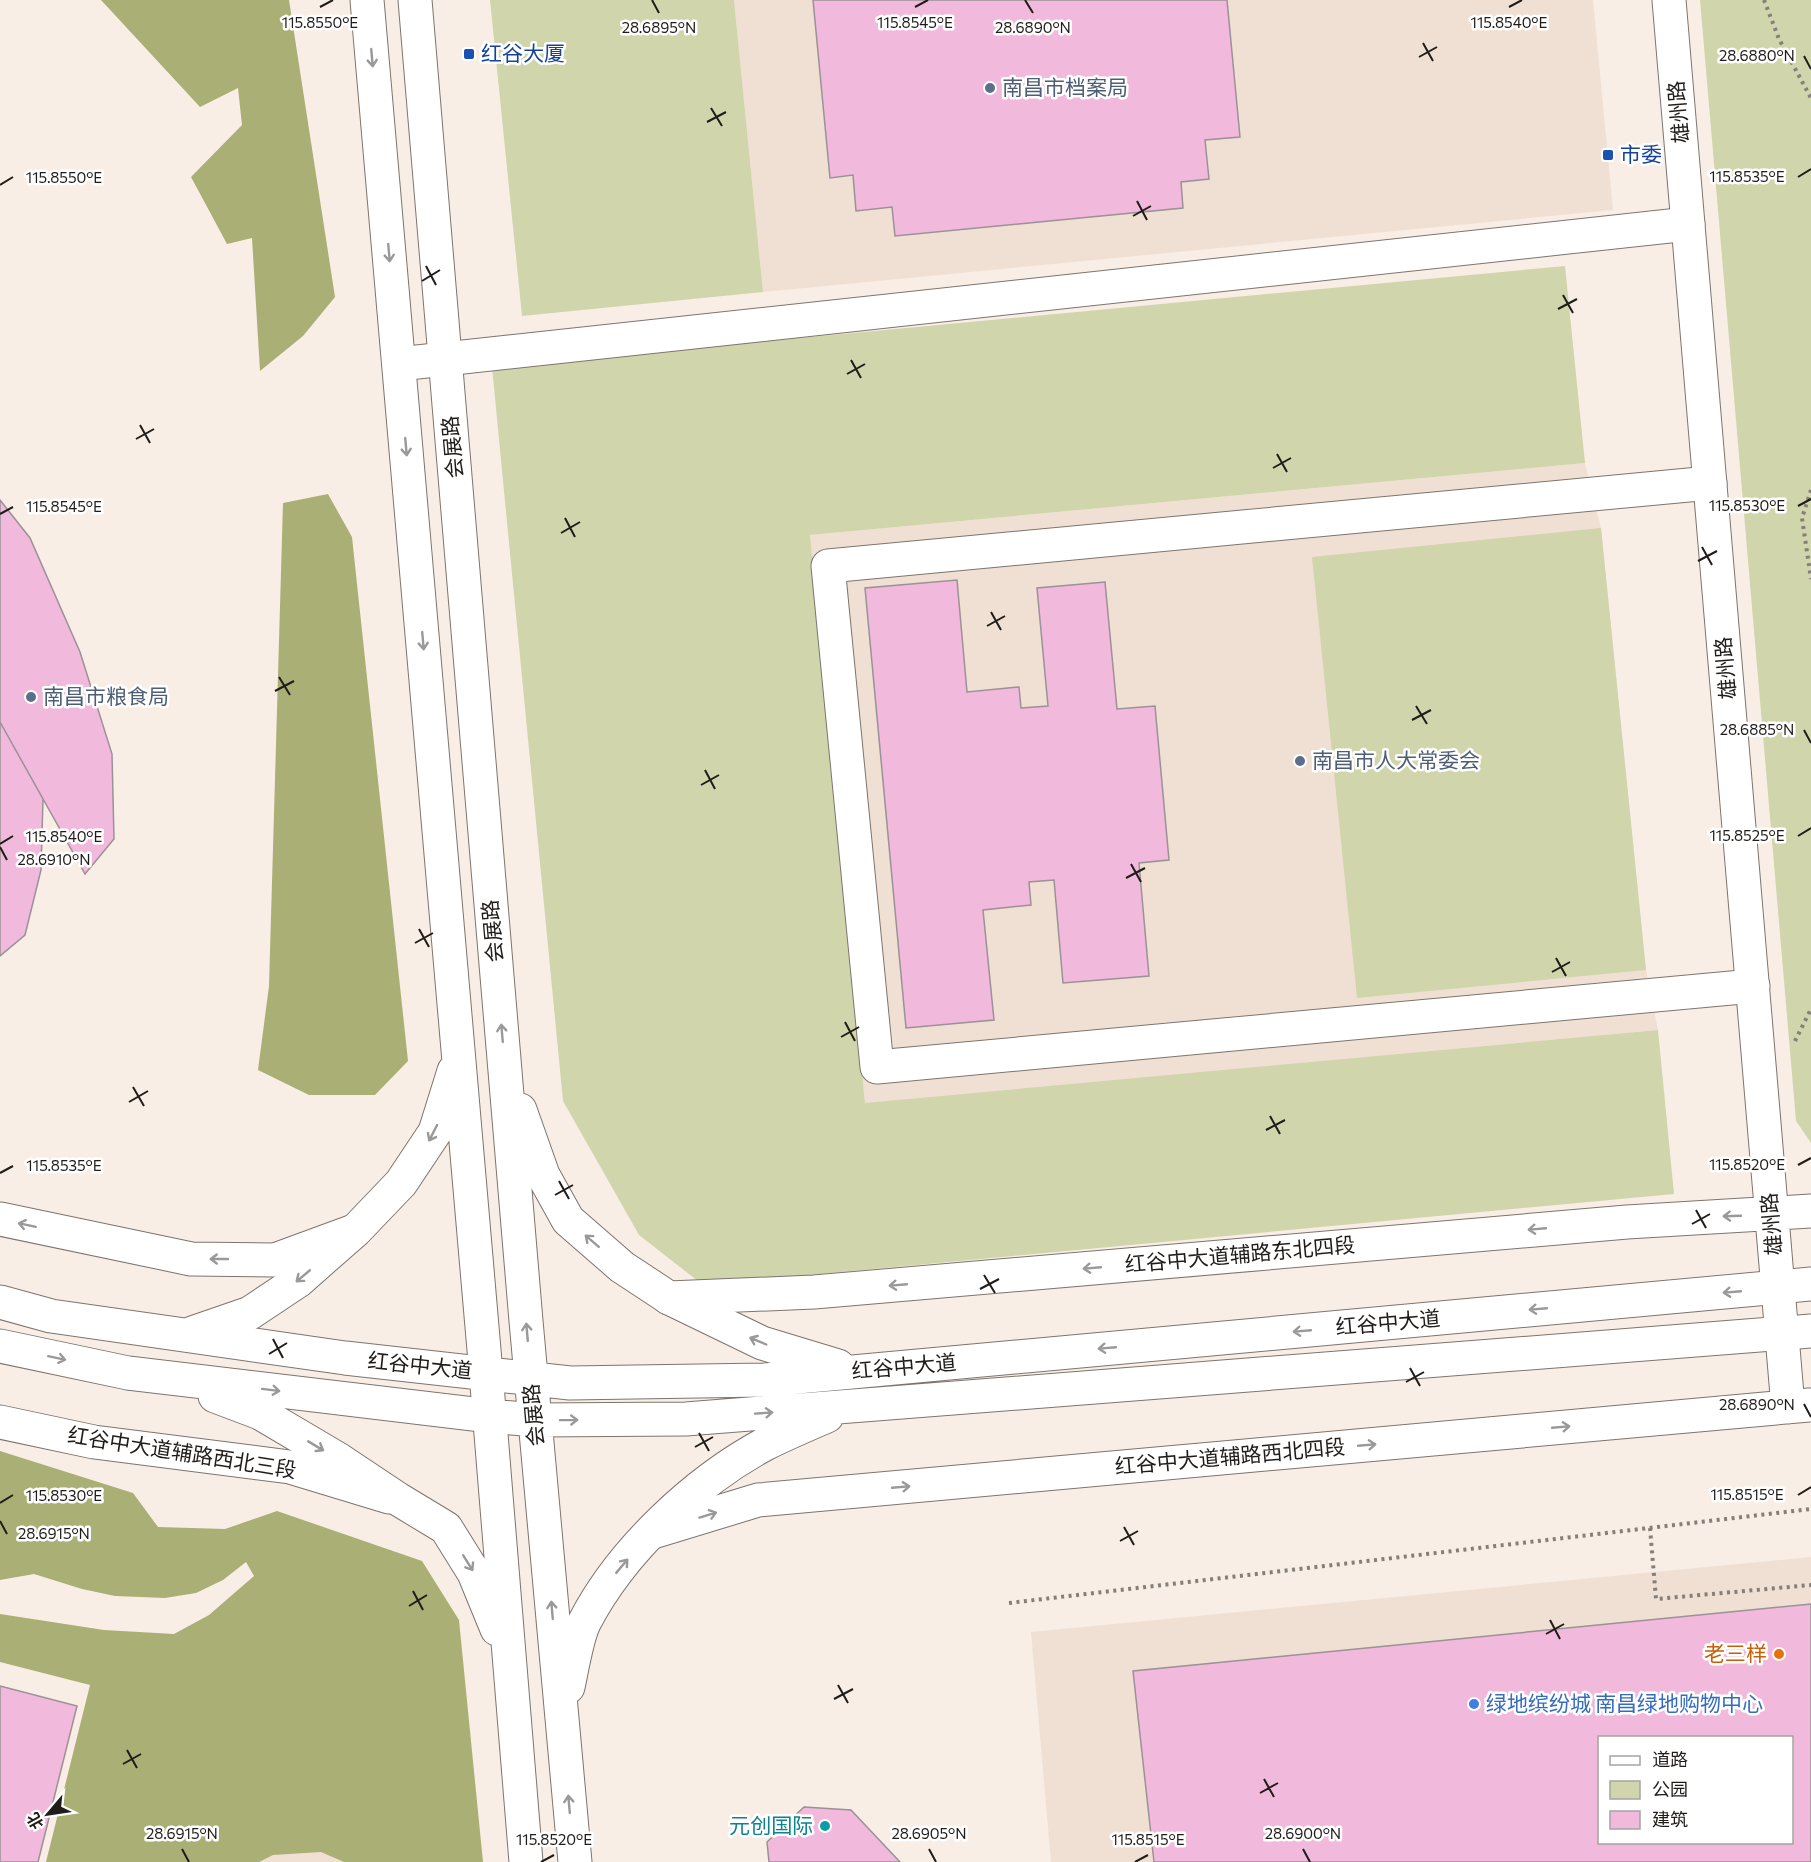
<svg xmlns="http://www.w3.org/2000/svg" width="1811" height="1862" viewBox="0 0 1811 1862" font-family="Commissioner,'Noto Sans SC',sans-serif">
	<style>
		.built { fill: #f0e0d3; fill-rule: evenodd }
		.green { fill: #d1d5ac }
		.forest { fill: #aaaf75 }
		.building { fill: #f1b9db; stroke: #9b9197; stroke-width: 1.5; fill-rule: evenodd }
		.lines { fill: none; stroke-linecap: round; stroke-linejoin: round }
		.minor-casing { stroke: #7d746e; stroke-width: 35 }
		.tertiary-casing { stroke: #7d746e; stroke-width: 35 }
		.secondary-casing { stroke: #7d746e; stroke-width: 35 }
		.path { stroke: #857e79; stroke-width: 4; stroke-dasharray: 3 4.5; stroke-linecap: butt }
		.minor { stroke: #fff; stroke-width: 33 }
		.tertiary { stroke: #fff; stroke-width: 33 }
		.secondary { stroke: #fff; stroke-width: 33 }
		.oneway { stroke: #9a9998 }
		.ticks { fill: none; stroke: #1f1c19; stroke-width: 2 }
		.transit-dot { fill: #1a4fb4; stroke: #fff; stroke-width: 2 }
		.service-dot { fill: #5c6f8a; stroke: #fff; stroke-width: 2 }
		.food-dot { fill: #e8710a; stroke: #fff; stroke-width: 2 }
		.shop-dot { fill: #3f7fe0; stroke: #fff; stroke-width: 2 }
		.culture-dot { fill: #0f9aa8; stroke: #fff; stroke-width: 2 }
		.labels { text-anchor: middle; stroke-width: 5; stroke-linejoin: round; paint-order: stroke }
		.transit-label { font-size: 21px; fill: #164399; stroke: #fff; text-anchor: start }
		.service-label { font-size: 21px; fill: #4e5e75; stroke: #fff; text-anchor: start }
		.street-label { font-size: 21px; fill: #1f1c19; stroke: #fff }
		.food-label { font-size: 21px; fill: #c56008; stroke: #fff; text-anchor: end }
		.shop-label { font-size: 21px; fill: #366cbe; stroke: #fff; text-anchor: start }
		.culture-label { font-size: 21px; fill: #0d838f; stroke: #fff; text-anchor: end }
		.ticks-label { font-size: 15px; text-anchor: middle; fill: #1f1c19; stroke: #fff; stroke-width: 5; stroke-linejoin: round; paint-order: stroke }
	</style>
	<rect width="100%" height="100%" fill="#f8eee6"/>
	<path class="built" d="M734,0H1593L1613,210L763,292Z
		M1585,463L1601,528L1646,970L1658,1030L865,1104L810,535Z
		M1811,1557V1862H1051L1031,1632ZM1600,1738H1792V1842H1600Z
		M275,1839L373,1862H221Z"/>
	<path class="green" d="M490,0H734L763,292L522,316Z
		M1700,0H1811V1143L1796,1121Z
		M1565,266L1585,463L810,535L865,1103L1658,1030L1674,1194L703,1285L639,1235L563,1101L492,367Z
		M1601,528L1646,970L1357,998L1312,557Z"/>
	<path class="forest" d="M101,0H289L335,297L303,336L260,371L252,238L227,244L191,177L242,125L238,88L200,107Z
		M328,494L352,537L408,1061L375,1095H309L258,1070L269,986L283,503Z
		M0,1451L133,1493L158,1527L225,1529L277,1511L422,1561L459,1620L483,1862H344L321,1852L273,1855L259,1862H46L90,1685L0,1662V1614L104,1630L174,1634L209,1615L254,1576L246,1562L223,1580L196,1593L165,1598L115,1596L82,1589L34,1574L0,1580Z"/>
	<path class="building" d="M813,0H1227L1240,137L1205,140L1209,179L1181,182L1183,208L895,236L892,207L856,211L853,175L830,178Z
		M0,500L30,538L80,652L112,754L114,839L85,874L0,722Z
		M957,580L967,692L1019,687L1021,708L1048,706L1037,588L1105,582L1117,709L1155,706L1169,860L1139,863L1149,976L1063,983L1054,880L1029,882L1031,905L983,910L994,1020L906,1028L865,588Z
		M0,722L43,799L41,870L25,935L0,956Z
		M1811,1604V1862H1154L1133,1671ZM1600,1738H1792V1842H1600Z
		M0,1686L77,1706L38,1862H0Z
		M804,1807L851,1810L900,1862H769L767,1842Z"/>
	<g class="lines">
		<defs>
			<path id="minor" d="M399,364L1688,224
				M1710,483L828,566L877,1067L1753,986"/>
			<path id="tertiary" d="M1669,0L1788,1407
				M0,1219L191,1259L275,1260L354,1231
				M669,1298L814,1292L1627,1222L1811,1211
				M0,1422L94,1442L290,1467L389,1497
				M653,1532L758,1500L1809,1405"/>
			<path id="secondary" d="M367,0L486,1373L526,1862
				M415,0L526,1321L575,1862
				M520,1110L543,1175L568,1220L622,1267L669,1298L762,1343L838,1366
				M0,1302L51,1316L345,1358L570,1383L765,1380L1811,1284
				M192,1333L250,1313L298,1281L356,1230L401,1183L435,1132L454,1071
				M0,1346L128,1373L490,1416L535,1420L686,1419L1811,1331
				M215,1396L260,1413L338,1459L398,1499L446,1528L474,1573L497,1629
				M568,1687C572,1669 577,1636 585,1621C622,1550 695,1482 765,1444C785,1434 806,1425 827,1416"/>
		</defs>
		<use href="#minor" class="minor-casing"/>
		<use href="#tertiary" class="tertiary-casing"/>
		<use href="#secondary" class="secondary-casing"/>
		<path class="path" d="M1764,0L1779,39L1811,98
			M1811,490L1802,518L1811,579
			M1795,1041L1811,1009
			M1650,1528L1656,1599L1811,1585
			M1009,1603L1811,1509"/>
		<use href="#minor" class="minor"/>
		<use href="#tertiary" class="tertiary"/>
		<use href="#secondary" class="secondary"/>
	</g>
	<defs><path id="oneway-shaft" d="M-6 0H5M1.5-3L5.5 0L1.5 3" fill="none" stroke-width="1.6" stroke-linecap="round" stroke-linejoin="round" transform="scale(1.5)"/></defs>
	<g class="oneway">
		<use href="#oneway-shaft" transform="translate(372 58) rotate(85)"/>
		<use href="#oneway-shaft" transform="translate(389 253) rotate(85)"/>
		<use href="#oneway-shaft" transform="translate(406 447) rotate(85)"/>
		<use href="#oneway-shaft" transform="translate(423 641) rotate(85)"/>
		<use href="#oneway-shaft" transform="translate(502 1033) rotate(-95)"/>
		<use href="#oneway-shaft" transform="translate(433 1133) rotate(117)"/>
		<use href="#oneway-shaft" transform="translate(1732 1216) rotate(178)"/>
		<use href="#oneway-shaft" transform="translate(27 1225) rotate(-168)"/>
		<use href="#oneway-shaft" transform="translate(1537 1229) rotate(175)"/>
		<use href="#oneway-shaft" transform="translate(592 1241) rotate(-139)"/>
		<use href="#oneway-shaft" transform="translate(219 1259) rotate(-180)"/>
		<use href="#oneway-shaft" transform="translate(1092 1268) rotate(175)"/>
		<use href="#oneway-shaft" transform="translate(303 1276) rotate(140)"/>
		<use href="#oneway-shaft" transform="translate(898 1285) rotate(175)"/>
		<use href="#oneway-shaft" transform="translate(1732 1292) rotate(175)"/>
		<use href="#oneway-shaft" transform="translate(1538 1309) rotate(175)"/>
		<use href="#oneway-shaft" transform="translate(1302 1331) rotate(175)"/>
		<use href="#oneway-shaft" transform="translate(527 1332) rotate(-95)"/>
		<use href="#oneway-shaft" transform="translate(758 1341) rotate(-157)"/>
		<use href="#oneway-shaft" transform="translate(1107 1348) rotate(175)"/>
		<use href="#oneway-shaft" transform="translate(57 1358) rotate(12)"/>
		<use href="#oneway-shaft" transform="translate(271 1390) rotate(7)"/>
		<use href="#oneway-shaft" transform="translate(764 1413) rotate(-4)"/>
		<use href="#oneway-shaft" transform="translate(569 1420) rotate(-1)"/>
		<use href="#oneway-shaft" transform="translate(1561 1427) rotate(-5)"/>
		<use href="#oneway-shaft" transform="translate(1367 1445) rotate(-5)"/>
		<use href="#oneway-shaft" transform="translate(316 1446) rotate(31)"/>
		<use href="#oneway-shaft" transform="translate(901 1487) rotate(-5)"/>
		<use href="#oneway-shaft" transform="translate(708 1515) rotate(-17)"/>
		<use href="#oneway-shaft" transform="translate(468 1563) rotate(58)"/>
		<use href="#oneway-shaft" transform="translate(622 1566) rotate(-50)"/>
		<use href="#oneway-shaft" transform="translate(552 1610) rotate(-95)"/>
		<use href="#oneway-shaft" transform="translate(569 1804) rotate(-95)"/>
	</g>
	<path class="ticks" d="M652,0L659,13M1025,0L1033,13M320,7L333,0M915,7L928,0M1509,7L1522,0M1423,43L1433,61M1804,56L1811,69M1419,57L1437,47M711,108L722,126M707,122L726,112M1798,177L1811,169M0,185L13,177M1137,201L1147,220M1133,216L1151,206M426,266L436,285M422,281L440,270M1563,295L1573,313M1558,309L1577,299M851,360L861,378M847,374L865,364M140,425L150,443M136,439L154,429M1277,454L1287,472M1273,468L1291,458M1798,506L1811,499M0,514L13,507M565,518L575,537M561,533L580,522M1702,547L1712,565M1698,561L1717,551M991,612L1001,630M987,626L1005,616M279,677L290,695M275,691L294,681M1416,706L1427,724M1412,720L1431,710M1804,730L1811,743M705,770L715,789M701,785L719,775M1798,836L1811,828M0,844L13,836M0,847L7,860M1131,864L1141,882M1126,878L1145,868M419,929L429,947M415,943L433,933M1556,958L1566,976M1552,972L1570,962M845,1022L855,1041M841,1037L859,1027M133,1087L144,1106M129,1102L148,1091M1270,1116L1280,1134M1266,1130L1285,1120M1798,1165L1811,1158M0,1173L13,1166M559,1181L569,1199M555,1195L573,1185M1696,1210L1706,1228M1692,1224L1710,1214M984,1275L995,1293M980,1289L999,1279M273,1339L283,1358M269,1354L287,1343M1410,1368L1420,1386M1406,1382L1424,1372M1804,1404L1811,1417M699,1433L709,1451M695,1447L713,1437M1798,1495L1811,1487M0,1503L13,1495M0,1521L7,1534M1124,1527L1134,1545M1120,1541L1138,1531M413,1591L423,1610M409,1606L427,1595M1550,1620L1560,1639M1546,1634L1564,1624M838,1685L848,1703M834,1699L853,1689M127,1750L137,1768M123,1764L141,1754M1264,1779L1274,1797M1260,1793L1278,1783M182,1849L189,1862M929,1849L936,1862M1303,1849L1310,1862M541,1862L554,1855M1135,1862L1148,1855"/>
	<g class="transit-dot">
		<rect x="463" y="48" width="12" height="12" rx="3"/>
		<rect x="1602" y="149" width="12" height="12" rx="3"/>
	</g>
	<g class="service-dot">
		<circle cx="990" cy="88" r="6"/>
		<circle cx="31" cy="697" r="6"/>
		<circle cx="1300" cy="761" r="6"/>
	</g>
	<circle class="food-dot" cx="1779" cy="1654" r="6"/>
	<circle class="shop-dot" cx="1474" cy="1704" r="6"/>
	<circle class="culture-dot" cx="825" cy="1826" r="6"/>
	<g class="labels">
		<g class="transit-label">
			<text x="481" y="61">红谷大厦</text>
			<text x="1620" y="162">市委</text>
		</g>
		<g class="service-label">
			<text x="1002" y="95">南昌市档案局</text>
			<text x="43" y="704">南昌市粮食局</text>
			<text x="1312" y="768">南昌市人大常委会</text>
		</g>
		<g class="street-label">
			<text transform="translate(1679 112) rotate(-95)" y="7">雄州路</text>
			<text transform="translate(453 447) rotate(-95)" y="7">会展路</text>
			<text transform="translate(1726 668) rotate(-95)" y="7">雄州路</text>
			<text transform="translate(493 931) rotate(-95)" y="7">会展路</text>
			<text transform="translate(1772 1224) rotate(-95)" y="7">雄州路</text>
			<text transform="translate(1240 1255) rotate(-5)" y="7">红谷中大道辅路东北四段</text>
			<text transform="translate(1388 1323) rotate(-5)" y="7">红谷中大道</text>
			<text transform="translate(420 1366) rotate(6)" y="7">红谷中大道</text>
			<text transform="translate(904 1367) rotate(-5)" y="7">红谷中大道</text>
			<text transform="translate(534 1415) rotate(-95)" y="7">会展路</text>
			<text transform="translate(182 1453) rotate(9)" y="7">红谷中大道辅路西北三段</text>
			<text transform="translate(1230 1457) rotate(-5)" y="7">红谷中大道辅路西北四段</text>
		</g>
		<g class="food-label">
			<text x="1767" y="1661">老三样</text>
		</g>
		<g class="shop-label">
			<text x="1486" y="1711">绿地缤纷城 南昌绿地购物中心</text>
		</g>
		<g class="culture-label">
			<text x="813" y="1833">元创国际</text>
		</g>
	</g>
	<g class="ticks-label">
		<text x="320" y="28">115.8550°E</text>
		<text x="915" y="28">115.8545°E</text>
		<text x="1509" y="28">115.8540°E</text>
		<text x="659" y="33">28.6895°N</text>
		<text x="1033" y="33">28.6890°N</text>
		<text x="1757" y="61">28.6880°N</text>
		<text x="1747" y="182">115.8535°E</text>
		<text x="64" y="183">115.8550°E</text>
		<text x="1747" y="511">115.8530°E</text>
		<text x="64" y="512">115.8545°E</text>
		<text x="1757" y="735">28.6885°N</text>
		<text x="1747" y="841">115.8525°E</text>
		<text x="64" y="842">115.8540°E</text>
		<text x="54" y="865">28.6910°N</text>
		<text x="1747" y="1170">115.8520°E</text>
		<text x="64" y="1171">115.8535°E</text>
		<text x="1757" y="1410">28.6890°N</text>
		<text x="1747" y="1500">115.8515°E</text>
		<text x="64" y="1501">115.8530°E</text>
		<text x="54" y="1539">28.6915°N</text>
		<text x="182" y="1839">28.6915°N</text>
		<text x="929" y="1839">28.6905°N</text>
		<text x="1303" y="1839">28.6900°N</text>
		<text x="554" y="1845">115.8520°E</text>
		<text x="1148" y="1845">115.8515°E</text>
	</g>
	<rect x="1598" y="1736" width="195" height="108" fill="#ffffff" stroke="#a5a4a3" stroke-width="1.5"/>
	<rect x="1610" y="1756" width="30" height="9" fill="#ffffff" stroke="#a5a4a3" stroke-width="1.5"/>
	<text x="1652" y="1766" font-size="18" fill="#1f1c19">道路</text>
	<rect x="1610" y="1781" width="30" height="18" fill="#d1d5ac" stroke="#a5a4a3" stroke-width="1.5"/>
	<text x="1652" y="1796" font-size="18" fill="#1f1c19">公园</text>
	<rect x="1610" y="1811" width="30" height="18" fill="#f1b9db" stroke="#a5a4a3" stroke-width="1.5"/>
	<text x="1652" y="1826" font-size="18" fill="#1f1c19">建筑</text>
	<g transform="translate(48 1814) rotate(241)" stroke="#ffffff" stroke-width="4.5" paint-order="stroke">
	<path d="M0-4.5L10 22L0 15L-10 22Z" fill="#1f1c19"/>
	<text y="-9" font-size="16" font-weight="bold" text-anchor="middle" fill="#1f1c19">北</text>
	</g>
</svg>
